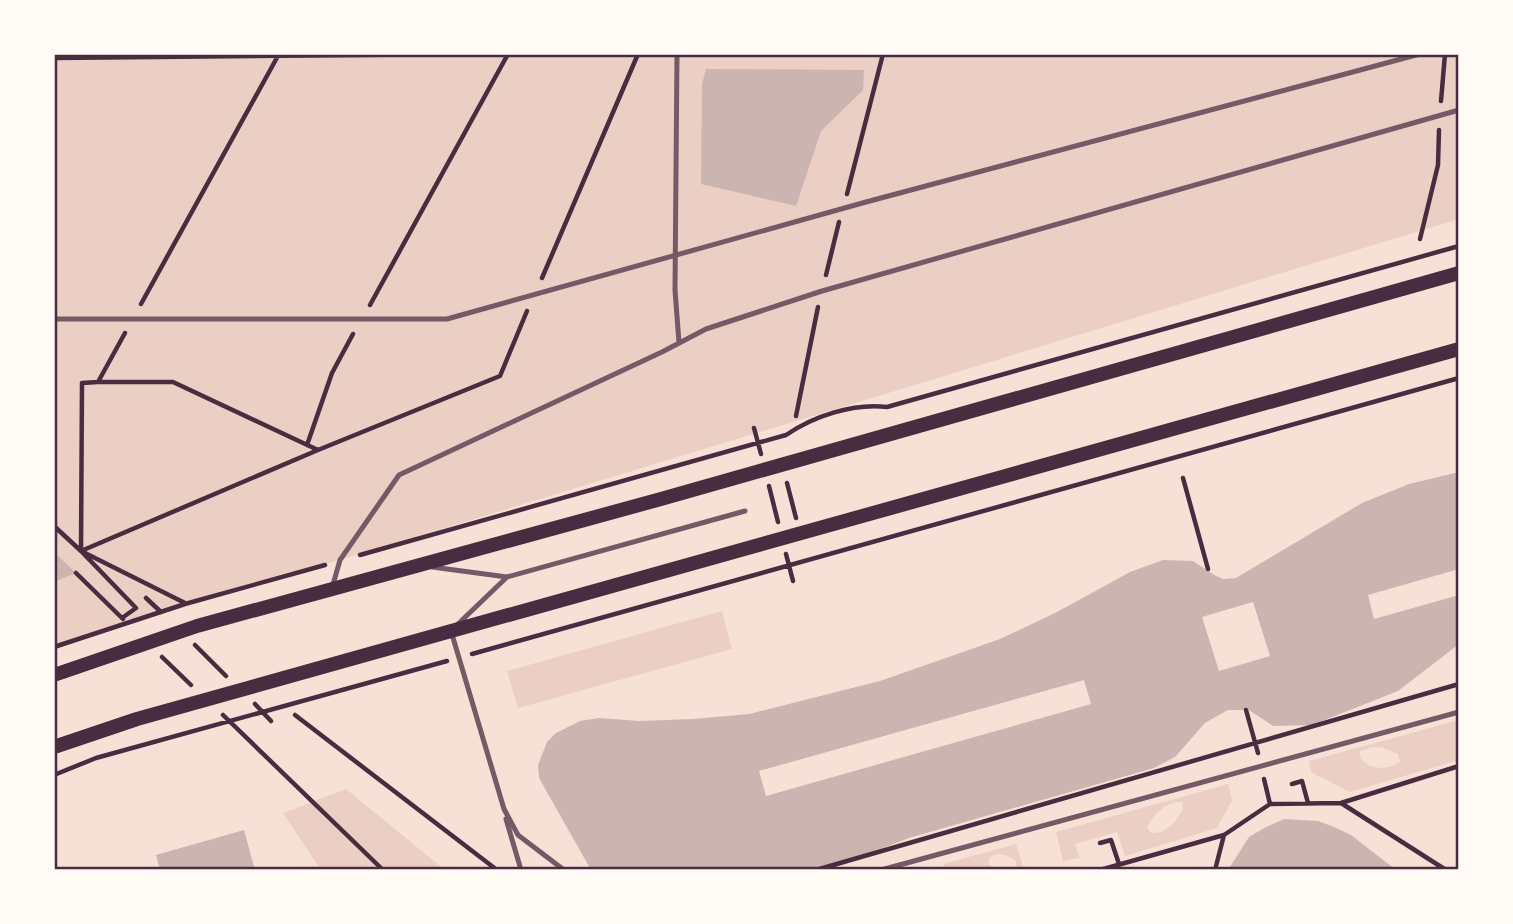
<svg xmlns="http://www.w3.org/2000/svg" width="1513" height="924" viewBox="0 0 1513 924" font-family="'Titillium Web',sans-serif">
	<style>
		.green { fill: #ebcfc5; fill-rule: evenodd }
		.building { fill: #ccb4b1; fill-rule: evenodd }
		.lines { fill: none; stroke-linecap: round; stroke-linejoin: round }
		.path { stroke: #4a2c40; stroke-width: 4.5 }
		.service { stroke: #755966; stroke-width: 5 }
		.secondary { stroke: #4a2c40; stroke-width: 14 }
		.neatline { fill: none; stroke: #4a2c40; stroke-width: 2.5 }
	</style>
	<rect width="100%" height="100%" fill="#f7e1d7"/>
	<path class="green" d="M54,54H1459V219L340,560L185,604L54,647Z
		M722,611L732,649L518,708L507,671Z
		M1459,720V760L1350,792L1311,772L1309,761ZM1373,747L1384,748L1398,754L1400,762C1387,771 1363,771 1359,752Z
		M1228,784L1232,801L1217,828L1125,856L1117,832L1075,844L1080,858L1063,861L1056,832ZM1177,802H1182L1183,809C1176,822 1167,834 1151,833L1147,827C1154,814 1163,805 1177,802Z
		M346,789L445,870H321L283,813Z
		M1016,844L1024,870H1008L1016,867V861C1008,855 998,851 989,858V864L997,870H946L943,864Z"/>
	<path class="building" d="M706,69L864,70L863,90L821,131L796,206L701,184L702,84Z
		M1459,472V569L1368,595L1374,619L1459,595V644L1398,691L1312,725L1273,726L1249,710H1228L1205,723L1175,757L1154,768L909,838L862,856L813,870H591L539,778L538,765L547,742L556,733L580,721L599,718L640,721L693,719L749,714L880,681L1000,639L1057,612L1130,572L1163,560L1193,561L1216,576L1223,579L1236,578L1362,503L1409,484ZM1253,602L1270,656L1219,671L1202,617ZM1084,680L1091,704L766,796L759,771Z
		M54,552L76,573L54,582Z
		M1284,819L1318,821L1334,827L1351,835L1396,870H1228L1249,837L1266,827Z
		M244,830L255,870H160L156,855Z"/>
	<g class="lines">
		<path class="path" d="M54,58L463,54
			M1441,101L1445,54
			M847,194L883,54
			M1420,239L1438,165L1439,130
			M826,275L839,222
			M542,278L638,54
			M141,304L279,54
			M370,305L508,54
			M99,382H173L318,450
			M796,416L818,307
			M754,428L761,454
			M307,445L332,373L353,334
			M1183,478L1208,569
			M787,483L796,518
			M769,486L778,522
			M54,526L81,551L185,603
			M81,551L318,450L500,376L527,311
			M786,554L793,581
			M360,555L786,435C814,416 853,403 887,407L1459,246
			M76,573L123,619
			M146,598L161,612
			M122,618L136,608L81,551L82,383L98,382L125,333
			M195,645L226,676
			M54,647L185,604L325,565
			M472,654L1459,378
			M162,657L191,685
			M255,704L271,721
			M1246,710L1258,753
			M223,715L383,870
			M295,715L497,870
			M54,775L96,758L447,661
			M1264,779L1270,804
			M1292,784L1302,781L1308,803
			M1341,803L1446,870
			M1100,843L1111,840L1119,864
			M816,870L1459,684
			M1100,870L1224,835L1270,804L1341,803L1459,766
			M1215,870L1224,835"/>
		<path class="service" d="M677,54L675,290L679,343
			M54,319H447L866,202L1420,54
			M432,567L507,577L745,511
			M332,588L340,560L399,475L662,352L706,329L822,291L1459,110
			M458,624L507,577
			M451,631L504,809L518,835L564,870
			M506,819L521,870
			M881,870L1459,712"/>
		<path class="secondary" d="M54,675L197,626L661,499L1459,273
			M54,747L137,719L1459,349"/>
	</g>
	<rect width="1513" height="924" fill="none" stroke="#fffaf5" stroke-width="112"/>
	<rect x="56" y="56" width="1401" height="812" class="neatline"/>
</svg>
